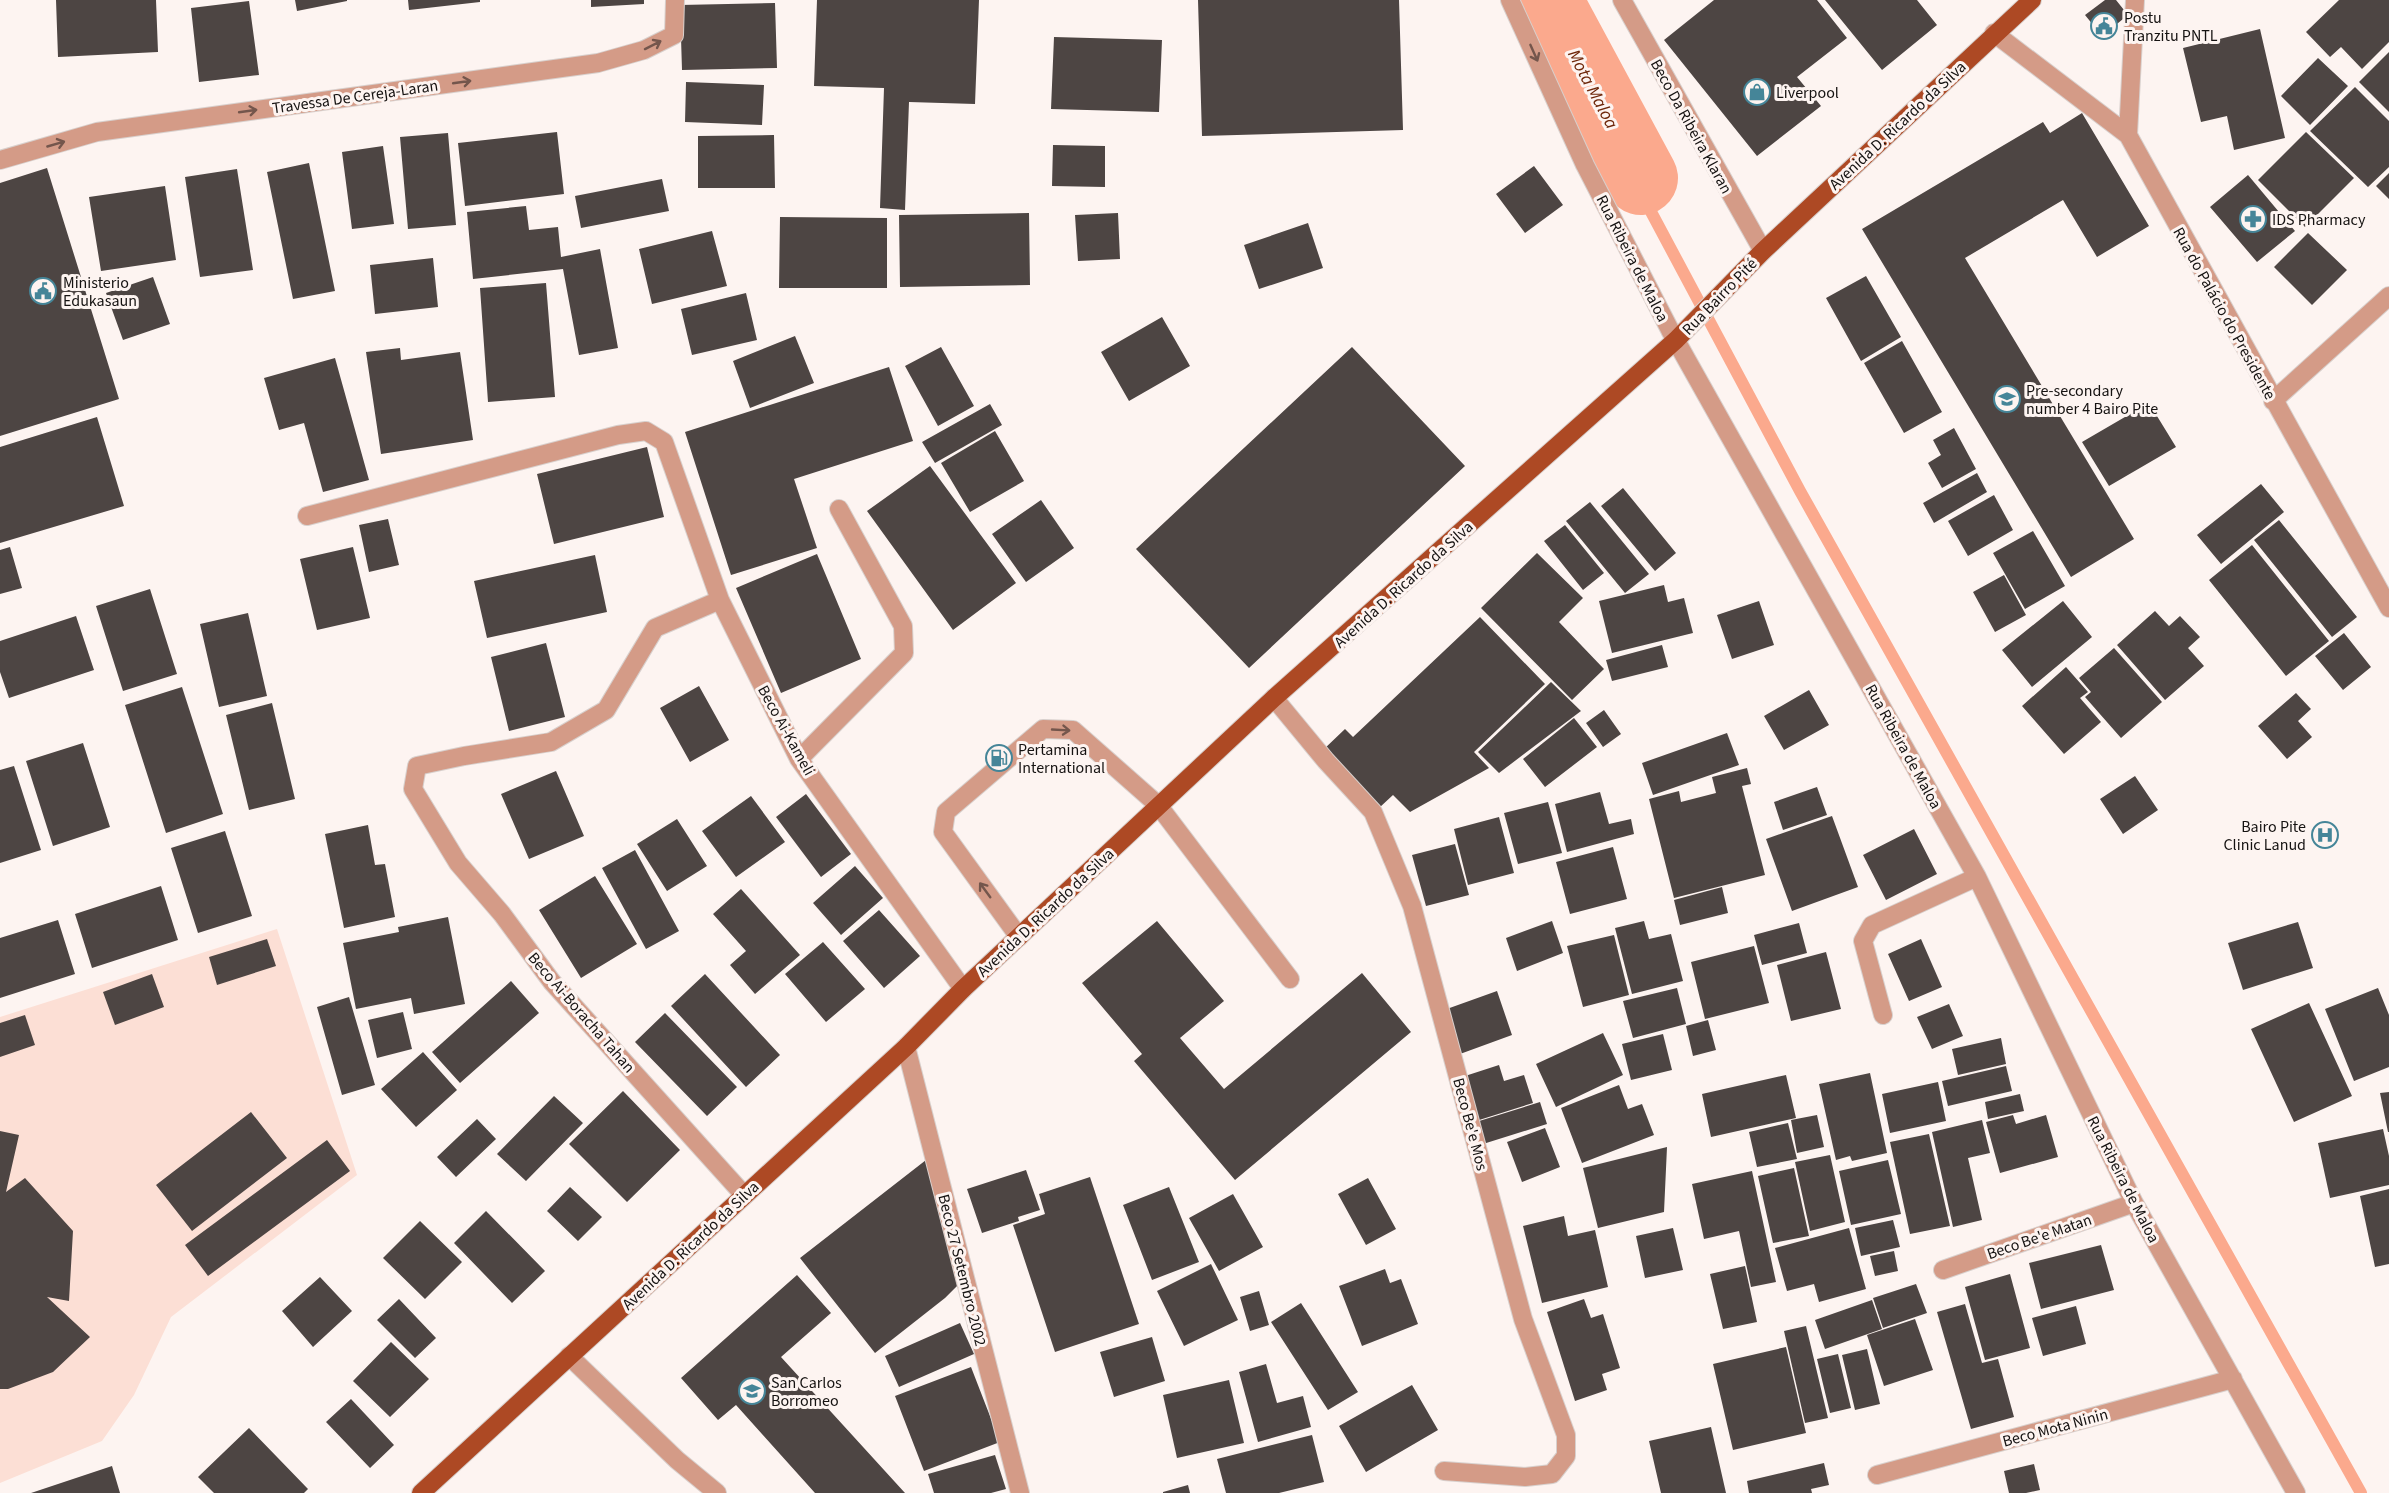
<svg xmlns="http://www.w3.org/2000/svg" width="2389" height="1493" viewBox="0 0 2389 1493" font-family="'Source Sans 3',sans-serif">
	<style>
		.green { fill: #fcdfd5 }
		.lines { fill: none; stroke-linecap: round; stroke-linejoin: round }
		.stream { stroke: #fba98d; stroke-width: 12 }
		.river { stroke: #fba98d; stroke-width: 74 }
		.building { fill: #4d4543 }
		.minor-casing { stroke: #d8d0cd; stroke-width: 20 }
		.major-casing { stroke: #d8d0cd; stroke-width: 20 }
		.minor { stroke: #d49b87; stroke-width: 18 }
		.major { stroke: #ad4924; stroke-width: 18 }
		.oneway { stroke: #74564c }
		.labels { text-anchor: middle; stroke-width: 6; stroke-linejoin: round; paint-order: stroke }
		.poi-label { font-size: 16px; fill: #151211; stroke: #fdf4f1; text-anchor: start }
		.street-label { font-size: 16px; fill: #151211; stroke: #fdf4f1 }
		.water-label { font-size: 18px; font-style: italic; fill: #6e270a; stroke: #fdf4f1 }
	</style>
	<rect width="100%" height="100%" fill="#fdf4f1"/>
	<path class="green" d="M277,929L357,1175L171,1317L134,1395L102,1441L0,1483V1017Z"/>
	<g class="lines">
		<path class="stream" d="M1538,0L1800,491L2361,1493"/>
		<path class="river" d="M1545,0L1641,178"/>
	</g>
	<path class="building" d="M56,0H156L158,52L58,57Z
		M295,0H347V1L297,11Z
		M408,0H480V2L409,10Z
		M591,0H644V4L591,7Z
		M817,0H979L975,104L909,102L905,210L880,208L884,88L814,86Z
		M1198,0H1399L1403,130L1202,136Z
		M1714,0H1817L1847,38L1797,77L1821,106L1757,156L1664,40Z
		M1825,0H1917L1937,25L1882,70Z
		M2105,0H2116L2128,15L2102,36L2085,15Z
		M2339,0H2389V42L2362,69L2341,47L2330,57L2306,32Z
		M249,1L259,75L199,82L191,8Z
		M775,3L777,68L682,70L680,5Z
		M2260,29L2285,138L2234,150L2227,116L2201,122L2183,48Z
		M1054,37L1162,40L1159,112L1051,109Z
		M2389,52V112L2359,82Z
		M2318,58L2348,86L2310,125L2281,96Z
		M686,82L764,85L762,125L685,122Z
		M2355,87L2389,121V167L2368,187L2310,131Z
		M2082,113L2149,226L2097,257L2063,200L1965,258L2134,539L2071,577L1862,229L2043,122L2050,133Z
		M557,132L564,194L465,206L458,143Z
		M2306,132L2354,178L2305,227L2258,180Z
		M448,133L456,225L408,229L400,137Z
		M774,135L775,188H698V136Z
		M1053,145L1105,146V187L1052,186Z
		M383,146L394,224L352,229L342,152Z
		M309,163L335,291L293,299L267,172Z
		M1534,166L1563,205L1525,233L1496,194Z
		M47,168L119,399L0,436V183Z
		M237,169L253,270L200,277L185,177Z
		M2389,173V199L2376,186Z
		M2248,175L2295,231L2257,262L2210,207Z
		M662,179L669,211L581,228L575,196Z
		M165,186L176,260L101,271L89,197Z
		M526,206L529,230L558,227L561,257L600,249L618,348L579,355L563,269L473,279L467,212Z
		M1029,213L1030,285L900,287L899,215Z
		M1118,213L1120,259L1078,261L1075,215Z
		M780,217L887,218V288H779Z
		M1308,223L1323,268L1259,289L1244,245Z
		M712,231L727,286L652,304L639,249Z
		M2308,233L2347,270L2312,305L2274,267Z
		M433,258L438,307L375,314L370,265Z
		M1866,276L1901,337L1861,361L1826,298Z
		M153,277L170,324L123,340L106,293Z
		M546,283L555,397L488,402L480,288Z
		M746,293L757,340L692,355L681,309Z
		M1162,317L1190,366L1129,401L1101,352Z
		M795,336L814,383L750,408L733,361Z
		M1902,341L1942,412L1904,433L1864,363Z
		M941,347L974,406L938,426L905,366Z
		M1352,347L1465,466L1249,668L1136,549Z
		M400,348L401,360L460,352L473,440L381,454L366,352Z
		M335,358L369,480L323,492L304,423L279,430L264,378Z
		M889,367L913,441L794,479L817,548L731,575L685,432Z
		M2149,403L2176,447L2109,486L2082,442Z
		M990,404L1002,425L935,463L922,442Z
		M97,417L124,506L0,543V447Z
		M1954,428L1976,469L1942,488L1928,463L1941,455L1933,440Z
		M995,431L1024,481L970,512L941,463Z
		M647,447L664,517L554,544L537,474Z
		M930,466L1016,583L953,630L867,511Z
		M1977,473L1987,492L1934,523L1923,503Z
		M2261,484L2284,512L2221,564L2197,535Z
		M1623,488L1676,553L1655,571L1601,506Z
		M1994,495L2013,530L1968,556L1948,521Z
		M1041,500L1074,548L1026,582L992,534Z
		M1590,502L1649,574L1625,593L1566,521Z
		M388,519L399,565L369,572L359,525Z
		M2279,520L2357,617L2332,637L2254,540Z
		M1565,525L1604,573L1583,590L1544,541Z
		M2033,531L2065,586L2025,609L1993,553Z
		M2252,545L2329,641L2286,676L2209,580Z
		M10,547L22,588L0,594V550Z
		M353,547L370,618L317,630L300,559Z
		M1537,553L1583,598L1559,622L1604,669L1572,700L1481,608Z
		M817,554L861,659L781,693L736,588Z
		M595,555L607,612L487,638L474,581Z
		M2004,575L2026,615L1995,632L1973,592Z
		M1664,585L1668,602L1684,598L1693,633L1612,653L1599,601Z
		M150,589L177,674L123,691L96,606Z
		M1759,601L1774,645L1732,659L1717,615Z
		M2063,601L2092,637L2032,687L2002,650Z
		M2155,611L2169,626L2180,616L2200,637L2188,648L2204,666L2165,700L2117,645Z
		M248,613L267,696L219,707L200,624Z
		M76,616L94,670L9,698L0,672V641Z
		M1480,617L1545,684L1474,752L1489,768L1410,812L1393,795L1379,808L1323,750L1345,729L1353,737Z
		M2344,633L2371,667L2343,690L2315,656Z
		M546,643L565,717L509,731L491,657Z
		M1662,645L1668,667L1612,681L1606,660Z
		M2114,648L2162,702L2121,738L2085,697L2091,692L2079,678Z
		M2066,667L2088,692L2080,698L2101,722L2064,754L2022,706Z
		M1551,682L1581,711L1499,773L1478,752Z
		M699,686L729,740L690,762L660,708Z
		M182,687L223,814L166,833L125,705Z
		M1809,690L1829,725L1784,750L1764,716Z
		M2296,693L2311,709L2298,721L2312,737L2287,759L2258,726Z
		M272,703L295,799L249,810L226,715Z
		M1604,710L1621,734L1603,747L1586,723Z
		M1574,718L1597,747L1545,787L1523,759Z
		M1727,733L1739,765L1653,795L1642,763Z
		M83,743L110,827L53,846L26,761Z
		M14,766L41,850L0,863V770Z
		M1747,768L1751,784L1742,786L1765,875L1674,898L1649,799L1679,791L1681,802L1716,793L1712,777Z
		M556,771L584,836L529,859L501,794Z
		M2135,776L2158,810L2123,834L2100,799Z
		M1817,787L1827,815L1783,830L1774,802Z
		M1600,792L1609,824L1631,819L1634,834L1567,852L1555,804Z
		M806,794L851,854L821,877L776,817Z
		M751,796L785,842L736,877L702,831Z
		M1548,802L1562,853L1518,864L1504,813Z
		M1832,816L1858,887L1792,911L1766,839Z
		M1499,817L1514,873L1468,885L1454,829Z
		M677,819L707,866L667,891L637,844Z
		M368,825L375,865L385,864L395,917L344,928L325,834Z
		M1914,829L1937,874L1886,900L1863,855Z
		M225,831L252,916L198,933L171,848Z
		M1455,844L1469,895L1426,906L1412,855Z
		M1613,847L1627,899L1570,914L1556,862Z
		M635,850L679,931L646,949L602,868Z
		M855,866L883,898L841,935L813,903Z
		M595,876L637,944L581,978L539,910Z
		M161,886L178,940L92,968L75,914Z
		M1722,887L1728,913L1680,925L1674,900Z
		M741,889L800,955L755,994L730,965L746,951L713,914Z
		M879,910L920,956L884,988L843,941Z
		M448,917L465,1004L414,1014L411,998L356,1009L343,943L399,932L398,927Z
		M58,920L75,974L0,998V938Z
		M1157,921L1224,1001L1180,1038L1224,1089L1362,973L1411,1032L1235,1180L1134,1061L1142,1054L1082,983Z
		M1552,921L1563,953L1517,971L1506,938Z
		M1644,921L1649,939L1671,934L1683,981L1632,994L1615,928Z
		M2298,922L2313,968L2243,990L2228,943Z
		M1799,923L1807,953L1762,965L1754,935Z
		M1614,935L1629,995L1583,1007L1567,946Z
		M267,939L276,966L217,985L209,957Z
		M1921,939L1942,987L1909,1001L1888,954Z
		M823,942L865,989L826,1022L785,974Z
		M1754,946L1769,1003L1705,1019L1691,962Z
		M1826,952L1841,1009L1791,1021L1777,965Z
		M152,974L164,1007L115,1025L103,992Z
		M705,974L780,1055L746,1087L671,1006Z
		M511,981L539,1013L460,1083L432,1052Z
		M1677,988L1686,1024L1633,1038L1623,1001Z
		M2378,988L2389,1015V1067L2354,1081L2325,1009Z
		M1497,991L1512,1035L1460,1054L1444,1010Z
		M349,997L375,1085L342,1095L317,1007Z
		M2309,1003L2352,1096L2294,1122L2251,1029Z
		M1949,1004L1963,1036L1932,1049L1917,1017Z
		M403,1012L412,1049L377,1058L368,1020Z
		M665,1013L737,1087L707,1116L635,1042Z
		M25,1015L35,1045L0,1057V1023Z
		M1708,1020L1716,1050L1693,1056L1686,1026Z
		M1603,1033L1623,1075L1556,1107L1536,1064Z
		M1663,1034L1672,1070L1631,1080L1622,1044Z
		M2001,1038L2006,1064L1958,1075L1952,1049Z
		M423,1052L457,1090L416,1127L381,1089Z
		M1499,1065L1504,1081L1524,1075L1533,1103L1476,1121L1462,1077Z
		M2006,1066L2012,1091L1948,1106L1942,1081Z
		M1870,1073L1887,1153L1852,1161L1850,1156L1836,1160L1819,1084Z
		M1786,1075L1796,1118L1711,1137L1702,1094Z
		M1938,1082L1946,1121L1890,1133L1882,1094Z
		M1619,1085L1628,1109L1642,1104L1654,1135L1582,1163L1561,1108Z
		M623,1091L680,1150L627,1202L569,1144Z
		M2389,1092V1132H2388L2380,1093Z
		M2020,1094L2024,1111L1988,1119L1985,1102Z
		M554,1096L583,1123L526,1181L497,1154Z
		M1540,1102L1547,1124L1483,1144L1476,1122Z
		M251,1112L287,1158L192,1231L156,1185Z
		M1817,1115L1824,1147L1797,1153L1791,1120Z
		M2013,1115L2016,1124L2046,1115L2058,1157L2000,1173L1986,1122Z
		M477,1119L496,1139L456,1177L437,1157Z
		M1982,1120L1990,1153L1968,1158L1982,1220L1953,1227L1932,1132Z
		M1788,1123L1797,1159L1757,1167L1749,1132Z
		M1545,1128L1560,1167L1522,1182L1507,1142Z
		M2383,1129L2389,1156V1185L2330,1198L2318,1143Z
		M0,1131L19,1135L6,1192L25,1178L73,1231L69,1301L47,1297L90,1337L53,1372L8,1389H0Z
		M1929,1134L1950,1226L1910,1234L1890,1142Z
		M327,1140L350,1171L208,1276L185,1245Z
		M1667,1147L1664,1212L1598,1228L1583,1168Z
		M1830,1155L1845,1222L1810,1231L1795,1162Z
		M926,1160L960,1283L945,1298L875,1353L800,1258Z
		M1888,1160L1901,1214L1851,1225L1839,1171Z
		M1794,1168L1809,1236L1773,1243L1758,1176Z
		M1026,1170L1040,1210L1018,1217L1019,1221L982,1233L967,1189Z
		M1752,1171L1776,1282L1751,1287L1739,1231L1704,1239L1692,1184Z
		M1090,1177L1139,1324L1055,1352L1013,1225L1045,1214L1039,1194Z
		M1368,1178L1396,1229L1366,1245L1338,1194Z
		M570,1187L602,1217L578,1241L547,1211Z
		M1169,1187L1199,1262L1152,1280L1123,1205Z
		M2389,1189V1264L2375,1267L2360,1196Z
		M1233,1194L1263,1247L1219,1271L1189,1218Z
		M486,1211L545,1271L512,1303L454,1243Z
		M1564,1216L1568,1236L1595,1230L1608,1287L1542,1303L1523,1226Z
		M1893,1220L1900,1247L1861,1256L1855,1228Z
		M420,1221L462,1262L425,1299L383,1258Z
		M1673,1228L1683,1270L1645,1278L1636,1236Z
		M1849,1228L1866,1289L1819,1302L1814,1284L1787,1291L1775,1248Z
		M2101,1245L2114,1290L2041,1309L2029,1263Z
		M1894,1251L1898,1271L1875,1276L1870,1256Z
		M1211,1264L1238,1320L1184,1346L1157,1291Z
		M1745,1266L1757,1322L1723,1329L1710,1274Z
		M1385,1269L1390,1283L1401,1279L1418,1324L1362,1346L1339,1286Z
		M2010,1274L2030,1348L1985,1360L1965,1287Z
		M797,1275L831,1313L781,1357L905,1493H815L736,1405L718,1420L681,1378Z
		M320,1277L352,1311L313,1347L282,1311Z
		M1916,1284L1927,1313L1883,1328L1873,1298Z
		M1259,1291L1269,1325L1250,1331L1240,1297Z
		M399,1299L436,1338L415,1358L377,1320Z
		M1584,1299L1591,1318L1603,1314L1620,1368L1602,1374L1607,1390L1575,1401L1547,1312Z
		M1872,1300L1882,1329L1825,1349L1815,1320Z
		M1301,1303L1358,1392L1328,1410L1271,1322Z
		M1965,1304L1982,1363L1998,1359L2014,1417L1971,1429L1937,1312Z
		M2076,1306L2086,1344L2043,1356L2032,1318Z
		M1915,1319L1933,1370L1884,1386L1867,1335Z
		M960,1323L974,1354L899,1387L885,1356Z
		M1806,1326L1828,1418L1805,1423L1784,1331Z
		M1152,1337L1165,1381L1114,1397L1100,1352Z
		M391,1342L429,1379L390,1417L353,1381Z
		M1786,1347L1806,1433L1733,1450L1713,1364Z
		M1867,1349L1880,1404L1855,1410L1842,1355Z
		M1838,1354L1851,1408L1830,1413L1817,1359Z
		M1266,1364L1277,1403L1303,1396L1311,1427L1258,1442L1239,1372Z
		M971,1367L1000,1442L924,1471L895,1396Z
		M1229,1380L1244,1443L1177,1458L1163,1395Z
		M1412,1385L1438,1430L1366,1472L1339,1426Z
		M351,1399L394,1445L370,1468L326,1422Z
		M1711,1427L1726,1493H1661L1649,1441Z
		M249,1428L308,1489L304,1493H214L198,1477Z
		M1312,1435L1324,1482L1279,1493H1226L1217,1459Z
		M995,1455L1006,1489L991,1493H934L928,1474Z
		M1824,1463L1829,1485L1811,1489L1812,1493H1749L1747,1481Z
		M2034,1464L2040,1490L2026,1493H2009L2004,1471Z
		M112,1466L120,1493H31Z
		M1188,1485L1190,1493H1163V1492Z"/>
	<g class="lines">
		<defs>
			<path id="minor" d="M1510,0L1585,165L1670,330L1977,877L2134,1203L2296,1493
				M1622,0L1763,251
				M2135,0L2128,135L2389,608
				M1994,33L2128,135
				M0,160L97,132L598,63L644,50L674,35L675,0
				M2273,401L2389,296
				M307,516L618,435L646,431L664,442L720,600L799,759L963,989
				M720,600L655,628L606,710L551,742L464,756L417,766L413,789L458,863L502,914L552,982L744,1195
				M1274,698L1326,761L1373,812L1412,906L1523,1319L1566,1435V1456L1552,1474L1525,1477L1444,1471
				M799,759L904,653L903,626L839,509
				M1019,937L943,832L946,812L1043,729L1073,730L1158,805L1290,979
				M1883,1015L1863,941L1872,925L1977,877
				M906,1047L1020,1493
				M1943,1270L2134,1203
				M569,1356L677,1460L717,1493
				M1877,1475L2233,1379"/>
			<path id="major" d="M421,1493L906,1047L963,989L1274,698L1676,340L1763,251L2032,0"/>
		</defs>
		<use href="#minor" class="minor-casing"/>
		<use href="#major" class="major-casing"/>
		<use href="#minor" class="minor"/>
		<use href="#major" class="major"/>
	</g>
	<defs><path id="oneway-shaft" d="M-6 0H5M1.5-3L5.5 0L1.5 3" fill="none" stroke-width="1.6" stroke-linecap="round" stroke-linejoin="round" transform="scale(1.5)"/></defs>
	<g class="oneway">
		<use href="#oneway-shaft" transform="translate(653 45) rotate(-27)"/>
		<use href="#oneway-shaft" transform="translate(1534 53) rotate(66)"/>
		<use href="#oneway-shaft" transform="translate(462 82) rotate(-8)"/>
		<use href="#oneway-shaft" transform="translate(248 111) rotate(-8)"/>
		<use href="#oneway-shaft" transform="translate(56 144) rotate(-16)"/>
		<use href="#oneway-shaft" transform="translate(1061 730) rotate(3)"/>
		<use href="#oneway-shaft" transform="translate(985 890) rotate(-126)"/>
	</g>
	<defs>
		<symbol id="civic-ring" viewBox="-11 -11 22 22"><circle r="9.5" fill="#fdf4f1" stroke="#458598" stroke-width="1.5"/><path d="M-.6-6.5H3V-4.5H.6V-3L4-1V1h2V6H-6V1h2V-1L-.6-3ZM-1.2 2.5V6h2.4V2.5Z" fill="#458598"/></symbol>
		<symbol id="shop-ring" viewBox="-11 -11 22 22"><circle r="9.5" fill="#fdf4f1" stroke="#458598" stroke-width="1.5"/><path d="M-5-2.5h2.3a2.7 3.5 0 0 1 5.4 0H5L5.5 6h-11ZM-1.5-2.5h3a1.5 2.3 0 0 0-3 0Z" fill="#458598"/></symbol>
		<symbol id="pharmacy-ring" viewBox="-11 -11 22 22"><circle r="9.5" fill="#fdf4f1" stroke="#458598" stroke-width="1.5"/><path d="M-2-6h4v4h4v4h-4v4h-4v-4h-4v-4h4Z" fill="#458598"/></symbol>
		<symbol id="school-ring" viewBox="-11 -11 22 22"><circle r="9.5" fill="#fdf4f1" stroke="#458598" stroke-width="1.5"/><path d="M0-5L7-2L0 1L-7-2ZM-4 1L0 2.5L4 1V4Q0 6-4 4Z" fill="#458598"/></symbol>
		<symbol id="fuel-ring" viewBox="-11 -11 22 22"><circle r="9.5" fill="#fdf4f1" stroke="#458598" stroke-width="1.5"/><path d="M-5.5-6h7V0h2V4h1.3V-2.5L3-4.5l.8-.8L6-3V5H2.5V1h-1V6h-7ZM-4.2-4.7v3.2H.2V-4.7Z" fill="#458598"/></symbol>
		<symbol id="hospital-ring" viewBox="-11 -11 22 22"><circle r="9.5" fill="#fdf4f1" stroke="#458598" stroke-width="1.5"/><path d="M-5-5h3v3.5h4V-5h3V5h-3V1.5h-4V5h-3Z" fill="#458598"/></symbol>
	</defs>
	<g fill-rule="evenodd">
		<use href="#civic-ring" x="2089" y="11" width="30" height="30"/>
		<use href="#shop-ring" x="1742" y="77" width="30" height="30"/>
		<use href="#pharmacy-ring" x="2238" y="204" width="30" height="30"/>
		<use href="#civic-ring" x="28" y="276" width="30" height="30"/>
		<use href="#school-ring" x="1992" y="384" width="30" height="30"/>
		<use href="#fuel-ring" x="984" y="743" width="30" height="30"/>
		<use href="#hospital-ring" x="2310" y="820" width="30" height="30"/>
		<use href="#school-ring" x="737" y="1376" width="30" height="30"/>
	</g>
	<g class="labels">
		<g class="poi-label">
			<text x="2124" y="23">Postu<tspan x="2124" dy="18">Tranzitu PNTL</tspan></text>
			<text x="1776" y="98">Liverpool</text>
			<text x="2272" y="225">IDS Pharmacy</text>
			<text x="63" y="288">Ministerio<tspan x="63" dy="18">Edukasaun</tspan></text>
			<text x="2026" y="396">Pre-secondary<tspan x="2026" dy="18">number 4 Bairo Pite</tspan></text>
			<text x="1018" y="755">Pertamina<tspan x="1018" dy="18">International</tspan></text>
			<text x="2306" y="832" text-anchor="end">Bairo Pite<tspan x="2306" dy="18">Clinic Lanud</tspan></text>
			<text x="771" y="1388">San Carlos<tspan x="771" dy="18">Borromeo</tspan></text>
		</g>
		<g class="street-label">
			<text transform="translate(355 96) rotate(-8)" y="6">Travessa De Cereja-Laran</text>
			<text transform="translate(1897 125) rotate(-43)" y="6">Avenida D. Ricardo da Silva</text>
			<text transform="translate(1692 126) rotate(61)" y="6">Beco Da Ribeira Klaran</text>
			<text transform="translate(1633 258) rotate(63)" y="6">Rua Ribeira de Maloa</text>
			<text transform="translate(1719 296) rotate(-46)" y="6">Rua Bairro Pité</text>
			<text transform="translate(2225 313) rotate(61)" y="6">Rua do Palácio do Presidente</text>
			<text transform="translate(1403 584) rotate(-42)" y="6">Avenida D. Ricardo da Silva</text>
			<text transform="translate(787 730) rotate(61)" y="6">Beco Ai-Kameli</text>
			<text transform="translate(1904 746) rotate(61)" y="6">Rua Ribeira de Maloa</text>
			<text transform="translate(1045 912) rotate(-43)" y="6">Avenida D. Ricardo da Silva</text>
			<text transform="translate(582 1012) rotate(49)" y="6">Beco Ai-Boracha Tahan</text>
			<text transform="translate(1471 1124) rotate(75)" y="6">Beco Be'e Mos</text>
			<text transform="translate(2124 1179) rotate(63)" y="6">Rua Ribeira de Maloa</text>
			<text transform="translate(2039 1236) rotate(-19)" y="6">Beco Be'e Matan</text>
			<text transform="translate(690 1245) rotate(-43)" y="6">Avenida D. Ricardo da Silva</text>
			<text transform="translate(963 1270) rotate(76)" y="6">Beco 27 Setembro 2002</text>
			<text transform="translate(2055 1427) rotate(-15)" y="6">Beco Mota Ninin</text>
		</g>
		<g class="water-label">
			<text transform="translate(1593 89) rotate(62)" y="6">Mota Maloa</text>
		</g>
	</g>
</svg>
